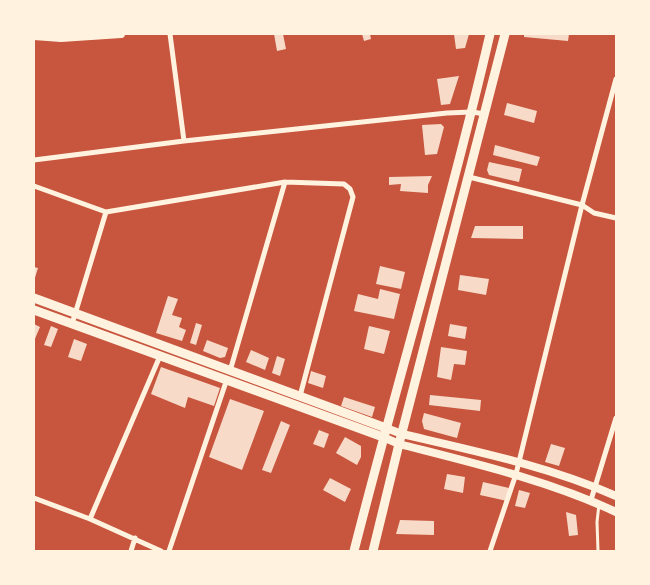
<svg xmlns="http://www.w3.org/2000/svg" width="650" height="585" viewBox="0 0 650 585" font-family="Lato,sans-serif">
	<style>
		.building { fill: #f7dbc8 }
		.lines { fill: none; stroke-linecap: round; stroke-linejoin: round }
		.service { stroke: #fff3e0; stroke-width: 3 }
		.minor { stroke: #fff3e0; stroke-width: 5 }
		.tertiary { stroke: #fff3e0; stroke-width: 8 }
		.primary { stroke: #fff3e0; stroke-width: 9 }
	</style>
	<rect width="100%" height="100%" fill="#c8553d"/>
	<path class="building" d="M274,34H283L286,49L277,51Z
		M362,34H370L371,39L364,41Z
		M454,34H469L465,48L456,49Z
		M524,34H569L568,41L524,37Z
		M459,76L450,104L441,105L437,79Z
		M507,103L537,111L534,123L504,115Z
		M441,124L444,127L437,154L425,155L422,125Z
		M495,145L540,157L537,166L493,155Z
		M489,162L522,169L519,182L489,175L487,170Z
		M432,176L428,185V193L400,191L401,184L389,185V177Z
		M475,226H523V239L471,238Z
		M380,266L405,272L401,289L376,284Z
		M34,267L38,268L34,281Z
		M460,275L489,279L486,295L458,290Z
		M380,289L400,294L394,319L354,311L358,294L378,299Z
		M168,296L178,299L172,315L182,318L179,327L186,330L182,341L156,333Z
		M196,323L202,325L196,345L190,343Z
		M34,324L40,327L34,341Z
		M450,324L467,327L465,339L448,336Z
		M51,326L58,329L51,347L44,345Z
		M369,326L390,331L384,354L364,349Z
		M74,339L87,344L81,361L68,357Z
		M207,340L228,348L225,357L220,358L203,351Z
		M441,347L467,351L465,365L454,364L451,380L437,377Z
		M251,350L269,358L265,370L246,362Z
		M277,356L285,359L280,376L272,373Z
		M161,367L220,388L214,406L188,397L185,408L151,394Z
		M311,371L326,376L323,388L308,383Z
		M430,395L481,400L480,411L429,405Z
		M344,397L375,407L372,417L341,406Z
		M230,399L264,411L242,470L209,457Z
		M424,413L461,423L457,438L424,429L422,421Z
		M281,421L290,425L271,473L262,470Z
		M319,430L329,434L324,448L313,444Z
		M345,437L361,446V457L357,465L336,453Z
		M551,444L565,448L559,466L545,462Z
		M447,474L465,477L463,493L444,489Z
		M330,478L351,489L345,502L323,490Z
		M483,482L509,488L507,501L480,495Z
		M519,490L530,493L525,508L515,506Z
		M566,512L576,515L578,535L569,536Z
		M400,520L434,521V535L396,534Z"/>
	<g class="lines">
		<path class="service" d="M598,551L597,522L599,504"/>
		<path class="minor" d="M170,34L184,141
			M34,160L184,141L447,113L472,112L485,114
			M469,177L582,205L594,213L616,218
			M34,186L106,212L285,182L344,184L350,189L353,197L300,396
			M72,324L106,212
			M230,371L285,182
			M34,498L90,519L161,551
			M591,500L616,418
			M90,519L160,356
			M131,551L135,538
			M169,551L227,379
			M490,551L516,474L582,205L616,79"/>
		<path class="tertiary" d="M34,36L61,38L121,34
			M386,428L402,434C475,451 548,466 616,496
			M383,437L399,444C473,463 547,480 616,512"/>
		<path class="primary" d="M34,298L386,428
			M34,310L383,437
			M354,551C398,378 450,207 490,34
			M373,551L399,444L505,34"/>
	</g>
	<rect width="650" height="585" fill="none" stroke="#fff3e0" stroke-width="70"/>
</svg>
